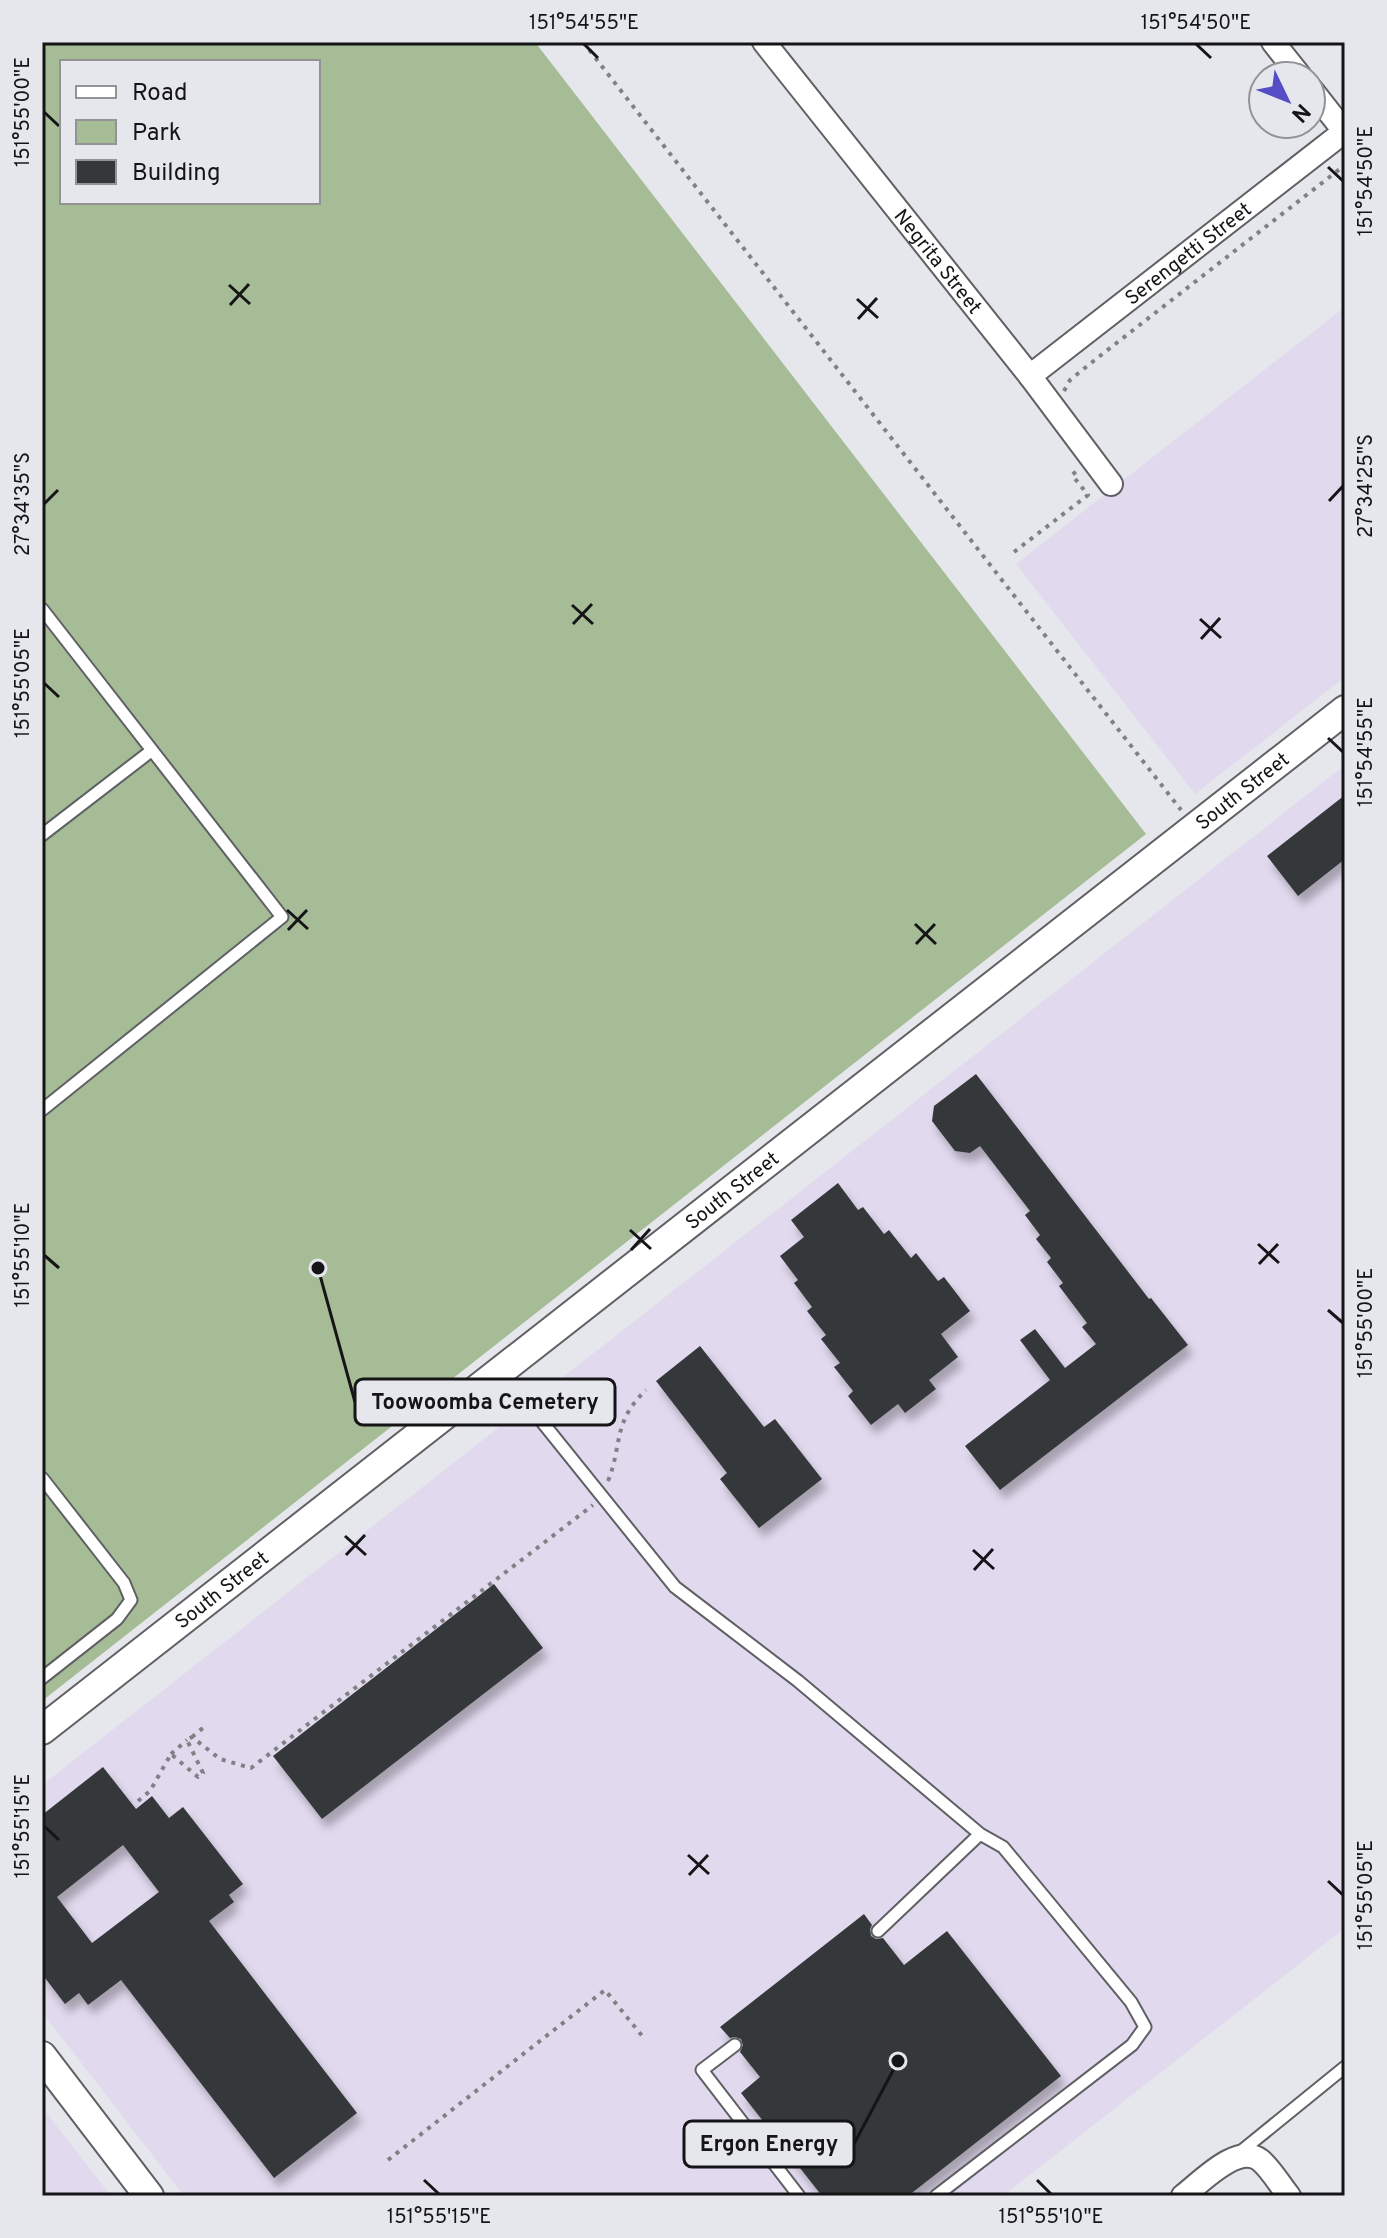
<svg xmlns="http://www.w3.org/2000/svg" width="1387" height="2238" viewBox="0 0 1387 2238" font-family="Overpass,sans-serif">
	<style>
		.industrial { fill: #e1d9ee }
		.green { fill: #a5bc96; fill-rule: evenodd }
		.building { fill: #36373b; fill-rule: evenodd; filter: url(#shadow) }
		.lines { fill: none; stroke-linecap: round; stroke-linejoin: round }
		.service-casing { stroke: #5f6064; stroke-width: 15 }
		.minor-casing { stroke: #5f6064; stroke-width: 26 }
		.tertiary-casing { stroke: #5f6064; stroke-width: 32 }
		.path { stroke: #808185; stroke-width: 4; stroke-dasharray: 4 6; stroke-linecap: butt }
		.service { stroke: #fff; stroke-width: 11 }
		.minor { stroke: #fff; stroke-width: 22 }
		.tertiary { stroke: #fff; stroke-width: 28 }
		.ticks { fill: none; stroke: #151517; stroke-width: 3 }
		.labels { text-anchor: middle; stroke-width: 8; stroke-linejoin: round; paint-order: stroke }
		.street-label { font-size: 20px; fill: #151517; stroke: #e5e7ec }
		.leader { fill: none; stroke: #151517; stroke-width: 3 }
		.callout-dot { fill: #151517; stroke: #e5e7ec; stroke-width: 3 }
		.callout { fill: #e5e7ec; stroke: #151517; stroke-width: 3 }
		.callout-label { font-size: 22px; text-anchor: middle; font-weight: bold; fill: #151517 }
		.neatline { fill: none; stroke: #151517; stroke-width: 3 }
		.ticks-label { font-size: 20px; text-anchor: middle; fill: #151517 }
	</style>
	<defs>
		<filter id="shadow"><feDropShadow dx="5" dy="9" stdDeviation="4" flood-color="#0004"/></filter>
	</defs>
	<rect width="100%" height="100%" fill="#e5e7ec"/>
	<path class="industrial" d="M1345,307V677L1195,794L1016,564Z
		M1345,765V1928L1003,2196H184L42,2012V1785Z
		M42,2107L111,2196H42Z"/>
	<path class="green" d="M42,42H535L1146,834L42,1701ZM62,62H318V202H62Z"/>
	<path class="building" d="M1345,795V859L1298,896L1267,856Z
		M976,1074L1149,1299L1151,1298L1188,1345L1000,1490L965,1446L1050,1380L1020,1340L1035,1329L1065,1368L1096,1344L1082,1327L1087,1323L1059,1286L1063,1283L1047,1262L1051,1258L1036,1239L1040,1235L1025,1215L1030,1211L980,1146L970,1153L955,1151L932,1121L934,1106Z
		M838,1183L858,1210L863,1207L884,1234L889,1230L911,1258L916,1253L938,1281L944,1277L970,1311L941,1334L958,1357L929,1380L936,1389L905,1413L898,1404L871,1425L848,1396L853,1391L834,1367L840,1363L821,1339L826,1335L807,1311L812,1307L794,1283L798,1280L780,1256L804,1237L791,1220Z
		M700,1346L764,1427L775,1419L822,1479L759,1528L720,1479L727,1473L656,1381Z
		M494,1584L543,1648L322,1819L273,1756Z
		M103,1767L136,1809L152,1796L169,1818L183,1807L243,1884L229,1895L234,1902L209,1921L357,2113L274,2178L121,1980L88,2005L79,1993L65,2004L42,1974V1815ZM123,1845L159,1892L92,1943L57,1897Z
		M864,1914L872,1925L870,1929L871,1936L876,1939L883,1938L904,1965L947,1931L1061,2076L908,2196H822L741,2093L760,2077L740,2052L743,2045L741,2039L735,2037L730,2038L720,2027Z"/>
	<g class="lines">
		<defs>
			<path id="service" d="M42,609L282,917L42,1110
				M42,835L151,751
				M502,1372L675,1587L798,1681L980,1834
				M42,1478L124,1583L131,1600L117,1619L42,1678
				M878,1931L980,1834L1003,1847L1131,2002L1145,2027L1132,2045L936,2196
				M735,2045L702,2070L799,2196
				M1239,2153L1345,2067"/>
			<g id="minor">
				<path id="s1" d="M764,42L1030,376L1111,484"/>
				<path d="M1273,42L1300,76"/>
				<path d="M1311,89L1344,131"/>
				<path id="s2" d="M1030,376L1345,131"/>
				<path d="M1183,2196C1201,2182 1238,2143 1260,2160C1271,2169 1280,2185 1289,2196"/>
			</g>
			<g id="tertiary">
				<path id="s3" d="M42,1730L1345,710"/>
				<path d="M42,2056L149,2196"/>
			</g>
		</defs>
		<use href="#service" class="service-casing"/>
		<use href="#minor" class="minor-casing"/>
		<use href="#tertiary" class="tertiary-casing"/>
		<path class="path" d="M583,42L1181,810
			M1064,391L1070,380L1096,359L1345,165
			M1014,552L1088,495L1072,475L1078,470
			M608,1481C623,1443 612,1423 646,1390
			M192,1737L204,1727
			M171,1754L187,1740
			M138,1801L150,1791L171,1754L198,1777L203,1773L187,1740L192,1737L220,1759L251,1768L593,1505
			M388,2160L605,1990L643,2037"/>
		<use href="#service" class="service"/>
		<use href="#minor" class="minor"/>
		<use href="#tertiary" class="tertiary"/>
	</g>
	<path class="ticks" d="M584,44L598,58M1196,44L1211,58M44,112L59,126M1328,167L1343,181M229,285L250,304M857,299L878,318M230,305L249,284M858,319L877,298M1329,501L1343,486M44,504L58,490M572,605L593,624M1200,619L1221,638M573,624L592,604M1201,639L1220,618M44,683L59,697M1328,738L1343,752M287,910L308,929M915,924L936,944M288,930L307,910M916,944L935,924M630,1230L651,1249M1258,1244L1279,1263M631,1250L650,1229M44,1255L59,1268M1259,1264L1278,1244M1328,1310L1343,1323M345,1536L366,1555M973,1550L994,1569M346,1555L365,1535M974,1570L993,1549M44,1826L59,1840M688,1855L709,1874M689,1875L708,1855M1328,1881L1343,1895M424,2180L439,2194M1037,2180L1051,2194"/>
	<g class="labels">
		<g class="street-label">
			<text dy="7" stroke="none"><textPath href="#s2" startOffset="200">Serengetti Street</textPath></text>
			<text dy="7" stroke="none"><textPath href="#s1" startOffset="280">Negrita Street</textPath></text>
			<text dy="7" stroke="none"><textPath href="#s3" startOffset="1524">South Street</textPath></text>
			<text dy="7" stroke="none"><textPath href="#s3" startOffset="876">South Street</textPath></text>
			<text dy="7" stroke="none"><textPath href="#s3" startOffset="228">South Street</textPath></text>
		</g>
	</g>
	<path class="leader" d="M318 1268L355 1402M898 2061L854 2144"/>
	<g class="callout-dot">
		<circle cx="318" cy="1268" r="8"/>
		<circle cx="898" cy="2061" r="8"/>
	</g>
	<g class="callout">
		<rect x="355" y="1379" width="260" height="46" rx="8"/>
		<rect x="684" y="2121" width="170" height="46" rx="8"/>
	</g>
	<g class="callout-label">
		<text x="485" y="1409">Toowoomba Cemetery</text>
		<text x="769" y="2151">Ergon Energy</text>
	</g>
	<rect width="1387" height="2238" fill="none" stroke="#e5e7ec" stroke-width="88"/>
	<rect x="60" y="60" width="260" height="144" fill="#e5e7ec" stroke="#929397" stroke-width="2"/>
	<rect x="76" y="86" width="40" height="12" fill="#ffffff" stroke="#929397" stroke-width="2"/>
	<text x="132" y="100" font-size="24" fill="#151517">Road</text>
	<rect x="76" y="120" width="40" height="24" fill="#a5bc96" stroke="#929397" stroke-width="2"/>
	<text x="132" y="140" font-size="24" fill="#151517">Park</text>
	<rect x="76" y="160" width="40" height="24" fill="#36373b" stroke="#929397" stroke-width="2"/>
	<text x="132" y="180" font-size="24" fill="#151517">Building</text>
	<g transform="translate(1287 100) rotate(133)"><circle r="38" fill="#e5e7ec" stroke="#929397" stroke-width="2"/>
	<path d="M0-6L14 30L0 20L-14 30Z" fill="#544dc5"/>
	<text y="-12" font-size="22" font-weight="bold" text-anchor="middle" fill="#151517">N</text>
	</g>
	<rect x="44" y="44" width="1299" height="2150" class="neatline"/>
	<g class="ticks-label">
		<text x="584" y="29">151°54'55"E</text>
		<text x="1196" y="29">151°54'50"E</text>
		<text transform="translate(22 112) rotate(-90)" y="7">151°55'00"E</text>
		<text transform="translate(1365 181) rotate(-90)" y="7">151°54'50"E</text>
		<text transform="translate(1365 486) rotate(-90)" y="7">27°34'25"S</text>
		<text transform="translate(22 504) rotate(-90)" y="7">27°34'35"S</text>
		<text transform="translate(22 683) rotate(-90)" y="7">151°55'05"E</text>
		<text transform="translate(1365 752) rotate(-90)" y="7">151°54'55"E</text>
		<text transform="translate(22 1255) rotate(-90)" y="7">151°55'10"E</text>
		<text transform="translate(1365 1323) rotate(-90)" y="7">151°55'00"E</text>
		<text transform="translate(22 1826) rotate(-90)" y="7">151°55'15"E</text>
		<text transform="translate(1365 1895) rotate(-90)" y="7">151°55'05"E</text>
		<text x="439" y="2223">151°55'15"E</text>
		<text x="1051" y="2223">151°55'10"E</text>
	</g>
</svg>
